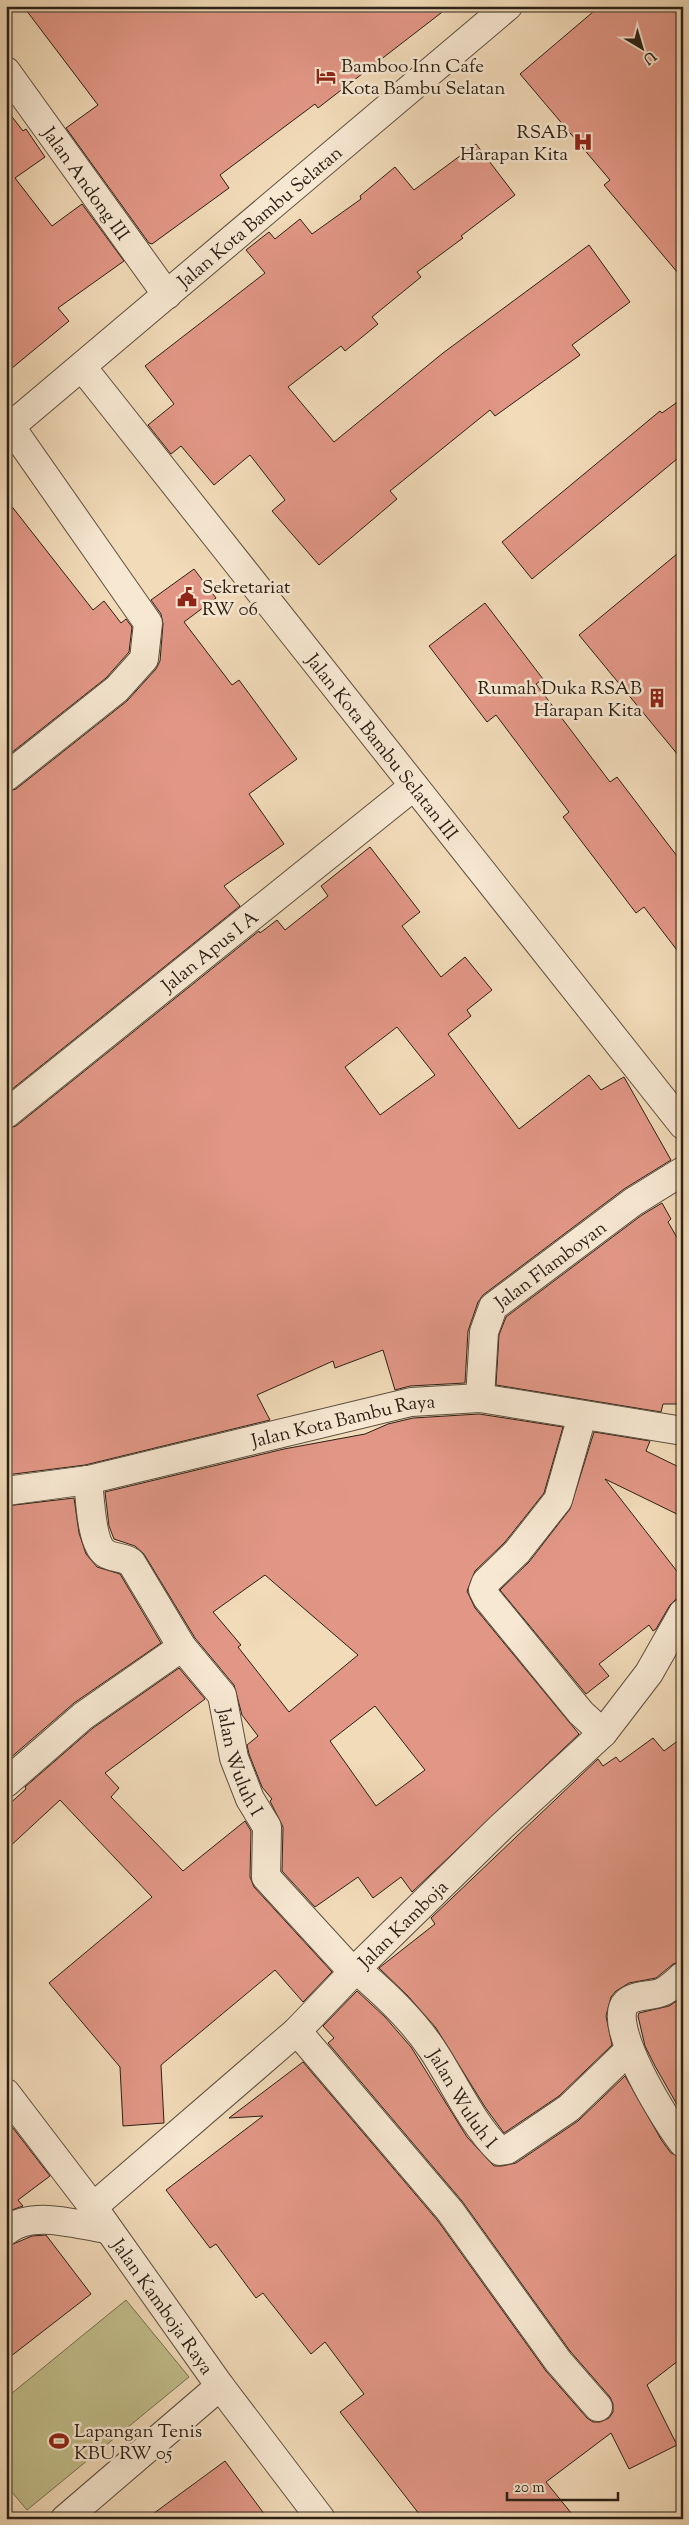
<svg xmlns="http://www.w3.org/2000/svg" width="689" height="2525" viewBox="0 0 689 2525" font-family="'Sorts Mill Goudy',serif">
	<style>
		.green { fill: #c1be8b; stroke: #766f50 }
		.building { fill: #e29786; stroke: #2b2016; fill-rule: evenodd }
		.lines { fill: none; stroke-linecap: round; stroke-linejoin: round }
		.minor-casing { stroke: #5d4f3f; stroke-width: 30 }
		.minor { stroke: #f7e8d2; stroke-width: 28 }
		.labels { text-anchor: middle; stroke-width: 5; stroke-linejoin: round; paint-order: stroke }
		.poi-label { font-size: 19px; fill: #2b2016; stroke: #f7e8d2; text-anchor: start }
		.street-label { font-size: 19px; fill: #2b2016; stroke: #f7e8d2 }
	</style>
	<rect width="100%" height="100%" fill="#f2dbb9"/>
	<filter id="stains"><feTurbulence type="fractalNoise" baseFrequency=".004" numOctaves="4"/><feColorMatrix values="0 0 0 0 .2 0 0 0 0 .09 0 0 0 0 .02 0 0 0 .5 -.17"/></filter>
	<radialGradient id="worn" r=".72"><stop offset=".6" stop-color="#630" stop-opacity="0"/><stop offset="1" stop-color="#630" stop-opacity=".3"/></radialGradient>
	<path class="green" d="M126,2300L189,2377L27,2510L6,2485V2398Z"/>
	<path class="building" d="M23,6H450L318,108L315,104L220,175L229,188L152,244L149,243L66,128L98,105Z
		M600,6H683V279L604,185L610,180L520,74Z
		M6,109L23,131L26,129L45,157L15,178L52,226L82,204L124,261L58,308L69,321L6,373Z
		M476,144L515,195L461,236L463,238L417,272L421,277L372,317L378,324L345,351L341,346L288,387L334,442L443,353L589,245L630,302L572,345L580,355L495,416L490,410L390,491L397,499L319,565L272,511L285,500L250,455L214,485L181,446L171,454L148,425L174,404L145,366L265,273L246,250L269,232L275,239L300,219L312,234L361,199L360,196L395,167L414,190Z
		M683,398V454L532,579L502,542L660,411L662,413Z
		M6,499L93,610L104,601L121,623L126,619L132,627L129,652L106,678L6,757Z
		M683,549V761L579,635Z
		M194,569L216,598L184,622L232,685L239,680L297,759L249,794L284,844L224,886L240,906L6,1094V792L16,789L127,701L156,669L160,661L163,624L161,614L151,600Z
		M485,603L543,679L536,684L610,782L617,777L683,864V958L644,907L636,913L563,817L569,812L496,715L487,722L429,646Z
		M370,847L420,912L402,926L441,977L465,957L492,990L467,1010L471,1016L448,1034L519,1129L589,1075L601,1090L624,1077L671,1160L624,1189L483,1295L478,1302L468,1331L465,1383L410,1386L395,1390L383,1350L335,1368L333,1361L257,1395L270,1420L85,1465L6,1475V1129L16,1126L259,931L260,933L277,920L285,930L328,896L321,886ZM397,1027L435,1075L380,1115L345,1067Z
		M662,1203L671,1219L668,1222L683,1248V1404H663L661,1412L496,1385L499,1335L506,1317L642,1215Z
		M479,1414L563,1427L544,1493L505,1542L475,1571L467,1591L475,1608L579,1734L412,1892L401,1877L373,1898L358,1877L315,1907L282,1871L283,1827L270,1801L272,1799L262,1787L249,1754L247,1745L258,1736L242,1715L234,1685L195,1638L144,1554L135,1546L114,1539L109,1526L105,1492L284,1449L365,1434L388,1424L413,1418ZM265,1575L358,1655L289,1712L238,1647L241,1645L213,1612ZM375,1706L425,1770L376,1806L330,1741Z
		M594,1432L650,1441L646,1451L683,1469V1517L605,1479L683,1579V1597L676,1599L670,1605L656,1629L653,1631L649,1625L599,1664L609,1676L586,1694L500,1590L529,1562L570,1509Z
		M74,1498L79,1533L86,1554L97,1567L120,1574L161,1643L74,1703L9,1759L6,1754V1506Z
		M179,1668L205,1699L105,1773L119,1788L111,1797L183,1871L245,1821L251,1831L250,1877L254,1887L332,1972L303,2002L275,1970L161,2065L164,2123L123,2126L120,2067L49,1983L152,1897L60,1800L6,1850V1807L26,1789L25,1787L93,1728Z
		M683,1737V1961L673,1964L656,1978L629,1983L616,1991L611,1997L606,2016L612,2045L559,2096L504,2133L485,2107L436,2028L408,1996L379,1968L435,1924L431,1918L598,1759L603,1766L616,1757L620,1762L653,1738L664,1751Z
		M357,1991L385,2017L411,2047L467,2137L494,2166H502L516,2163L578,2121L625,2076L662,2141L671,2153L683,2158V2357L647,2385L677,2445L629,2469L611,2433L546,2482L576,2519H423L340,2412L364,2394L325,2342L311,2354L263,2293L256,2298L216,2244L210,2248L166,2190L263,2116L229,2118L303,2062L438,2221L546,2371L587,2418L593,2422H600L609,2418L613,2412V2404L610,2397L570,2351L462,2201L328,2043L334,2038L323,2026Z
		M683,1997V2115L655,2066L645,2046L638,2016L639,2013L669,2006Z
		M6,2119L50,2176L18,2200L23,2206L6,2212Z
		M46,2235L91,2294L6,2360V2247L32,2236Z
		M225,2461L268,2519H146Z"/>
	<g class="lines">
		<defs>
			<g id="minor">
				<path id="s1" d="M6,71L167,295"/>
				<path id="s2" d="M82,367L683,1125"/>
				<path d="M6,420L148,623L144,659L117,689L6,777"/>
				<path id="s3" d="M11,426L508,6"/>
				<path id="s4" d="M6,1114L414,786"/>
				<path id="s5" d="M480,1398L484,1332L493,1307L633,1202L683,1171"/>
				<path d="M582,1416L558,1500L517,1552L486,1582L483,1590L487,1598L581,1713L603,1733"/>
				<path id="s6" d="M88,1480C90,1497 91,1543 105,1553C112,1558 123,1557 131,1562L182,1647L222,1695L234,1758L250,1799L267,1827L266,1877L353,1972"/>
				<path id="s7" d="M6,1491L88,1480L411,1402L480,1398L683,1431"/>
				<path d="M6,1783L83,1716L182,1647"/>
				<path id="s8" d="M356,1969C384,1993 411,2018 432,2049C454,2082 471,2123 500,2151L507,2150L569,2108L629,2050"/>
				<path d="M683,1976C676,1982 669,1989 662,1992C651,1997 634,1994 626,2003C605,2024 667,2123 683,2143"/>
				<path d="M297,2031L450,2211L558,2361L598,2407"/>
				<path id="s9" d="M6,2093L93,2207L220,2386L321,2519"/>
				<path id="s10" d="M93,2207L297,2031L356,1969L501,1827L603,1733L649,1673L683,1613"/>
				<path d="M6,2231C32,2209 77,2225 107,2229"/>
				<path d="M65,2519L220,2386"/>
			</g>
		</defs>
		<use href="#minor" class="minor-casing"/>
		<use href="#minor" class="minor"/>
	</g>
	<defs>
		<symbol id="hotel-bare" viewBox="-9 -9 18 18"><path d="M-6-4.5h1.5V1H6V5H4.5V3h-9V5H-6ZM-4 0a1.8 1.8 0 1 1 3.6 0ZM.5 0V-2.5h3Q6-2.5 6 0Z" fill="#8f2418" stroke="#f7e8d2" stroke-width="2.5" paint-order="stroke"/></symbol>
		<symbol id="hospital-bare" viewBox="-9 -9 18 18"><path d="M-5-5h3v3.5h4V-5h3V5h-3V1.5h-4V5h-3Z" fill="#8f2418" stroke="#f7e8d2" stroke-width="2.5" paint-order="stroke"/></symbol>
		<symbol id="civic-bare" viewBox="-9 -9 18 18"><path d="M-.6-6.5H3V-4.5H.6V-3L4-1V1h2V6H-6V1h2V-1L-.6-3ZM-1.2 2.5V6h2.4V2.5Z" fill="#8f2418" stroke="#f7e8d2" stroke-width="2.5" paint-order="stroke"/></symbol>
		<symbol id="building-bare" viewBox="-9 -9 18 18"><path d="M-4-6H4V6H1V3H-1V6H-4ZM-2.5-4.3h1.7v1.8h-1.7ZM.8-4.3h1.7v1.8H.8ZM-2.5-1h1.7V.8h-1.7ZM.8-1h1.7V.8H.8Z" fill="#8f2418" stroke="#f7e8d2" stroke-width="2.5" paint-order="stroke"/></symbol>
		<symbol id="stadium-bare" viewBox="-9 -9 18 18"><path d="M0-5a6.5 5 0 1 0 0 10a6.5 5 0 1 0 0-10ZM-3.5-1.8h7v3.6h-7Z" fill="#8f2418" stroke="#f7e8d2" stroke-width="2.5" paint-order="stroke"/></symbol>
	</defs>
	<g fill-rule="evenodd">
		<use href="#hotel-bare" x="312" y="62" width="28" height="28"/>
		<use href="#hospital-bare" x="569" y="128" width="28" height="28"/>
		<use href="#civic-bare" x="173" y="583" width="28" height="28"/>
		<use href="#building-bare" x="643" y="684" width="28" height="28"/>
		<use href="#stadium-bare" x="45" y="2427" width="28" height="28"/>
	</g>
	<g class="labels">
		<g class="poi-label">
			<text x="341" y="72">Bamboo Inn Cafe<tspan x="341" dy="22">Kota Bambu Selatan</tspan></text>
			<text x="568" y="138" text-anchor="end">RSAB<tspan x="568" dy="22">Harapan Kita</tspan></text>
			<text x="202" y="593">Sekretariat<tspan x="202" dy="22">RW 06</tspan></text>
			<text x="642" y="694" text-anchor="end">Rumah Duka RSAB<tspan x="642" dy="22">Harapan Kita</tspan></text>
			<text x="74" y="2437">Lapangan Tenis<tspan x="74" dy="22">KBU RW 05</tspan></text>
		</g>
		<g class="street-label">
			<text dy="7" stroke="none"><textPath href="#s1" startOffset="138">Jalan Andong III</textPath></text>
			<text dy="7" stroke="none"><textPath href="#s3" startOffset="325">Jalan Kota Bambu Selatan</textPath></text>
			<text dy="7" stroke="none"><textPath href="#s2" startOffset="484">Jalan Kota Bambu Selatan III</textPath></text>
			<text dy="7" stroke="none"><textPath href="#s4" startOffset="261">Jalan Apus I A</textPath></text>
			<text dy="7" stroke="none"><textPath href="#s5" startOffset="164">Jalan Flamboyan</textPath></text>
			<text dy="7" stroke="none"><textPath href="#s7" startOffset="345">Jalan Kota Bambu Raya</textPath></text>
			<text dy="7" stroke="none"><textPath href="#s6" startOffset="335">Jalan Wuluh I</textPath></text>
			<text dy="7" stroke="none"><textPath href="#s10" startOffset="420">Jalan Kamboja</textPath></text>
			<text dy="7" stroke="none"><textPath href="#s8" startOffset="169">Jalan Wuluh I</textPath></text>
			<text dy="7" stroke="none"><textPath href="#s9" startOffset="265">Jalan Kamboja Raya</textPath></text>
		</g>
	</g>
	<rect width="689" height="2525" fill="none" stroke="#f2dbb9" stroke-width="25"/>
	<rect x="8" y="8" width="674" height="2510" fill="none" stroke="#2b2016" stroke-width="2.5"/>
	<rect x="12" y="12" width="664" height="2500" fill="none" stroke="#2b2016"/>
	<g transform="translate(642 48) rotate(142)" stroke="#f7e8d2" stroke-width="4" paint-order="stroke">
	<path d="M0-4L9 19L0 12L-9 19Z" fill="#2b2016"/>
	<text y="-8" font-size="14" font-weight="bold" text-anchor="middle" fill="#2b2016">U</text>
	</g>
	<path d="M507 2492v8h111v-8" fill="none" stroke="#2b2016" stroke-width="2.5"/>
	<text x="514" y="2492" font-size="15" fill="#2b2016" stroke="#f7e8d2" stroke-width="4" paint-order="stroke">20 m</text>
	<rect width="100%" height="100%" filter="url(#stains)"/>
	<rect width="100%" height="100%" fill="url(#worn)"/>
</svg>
